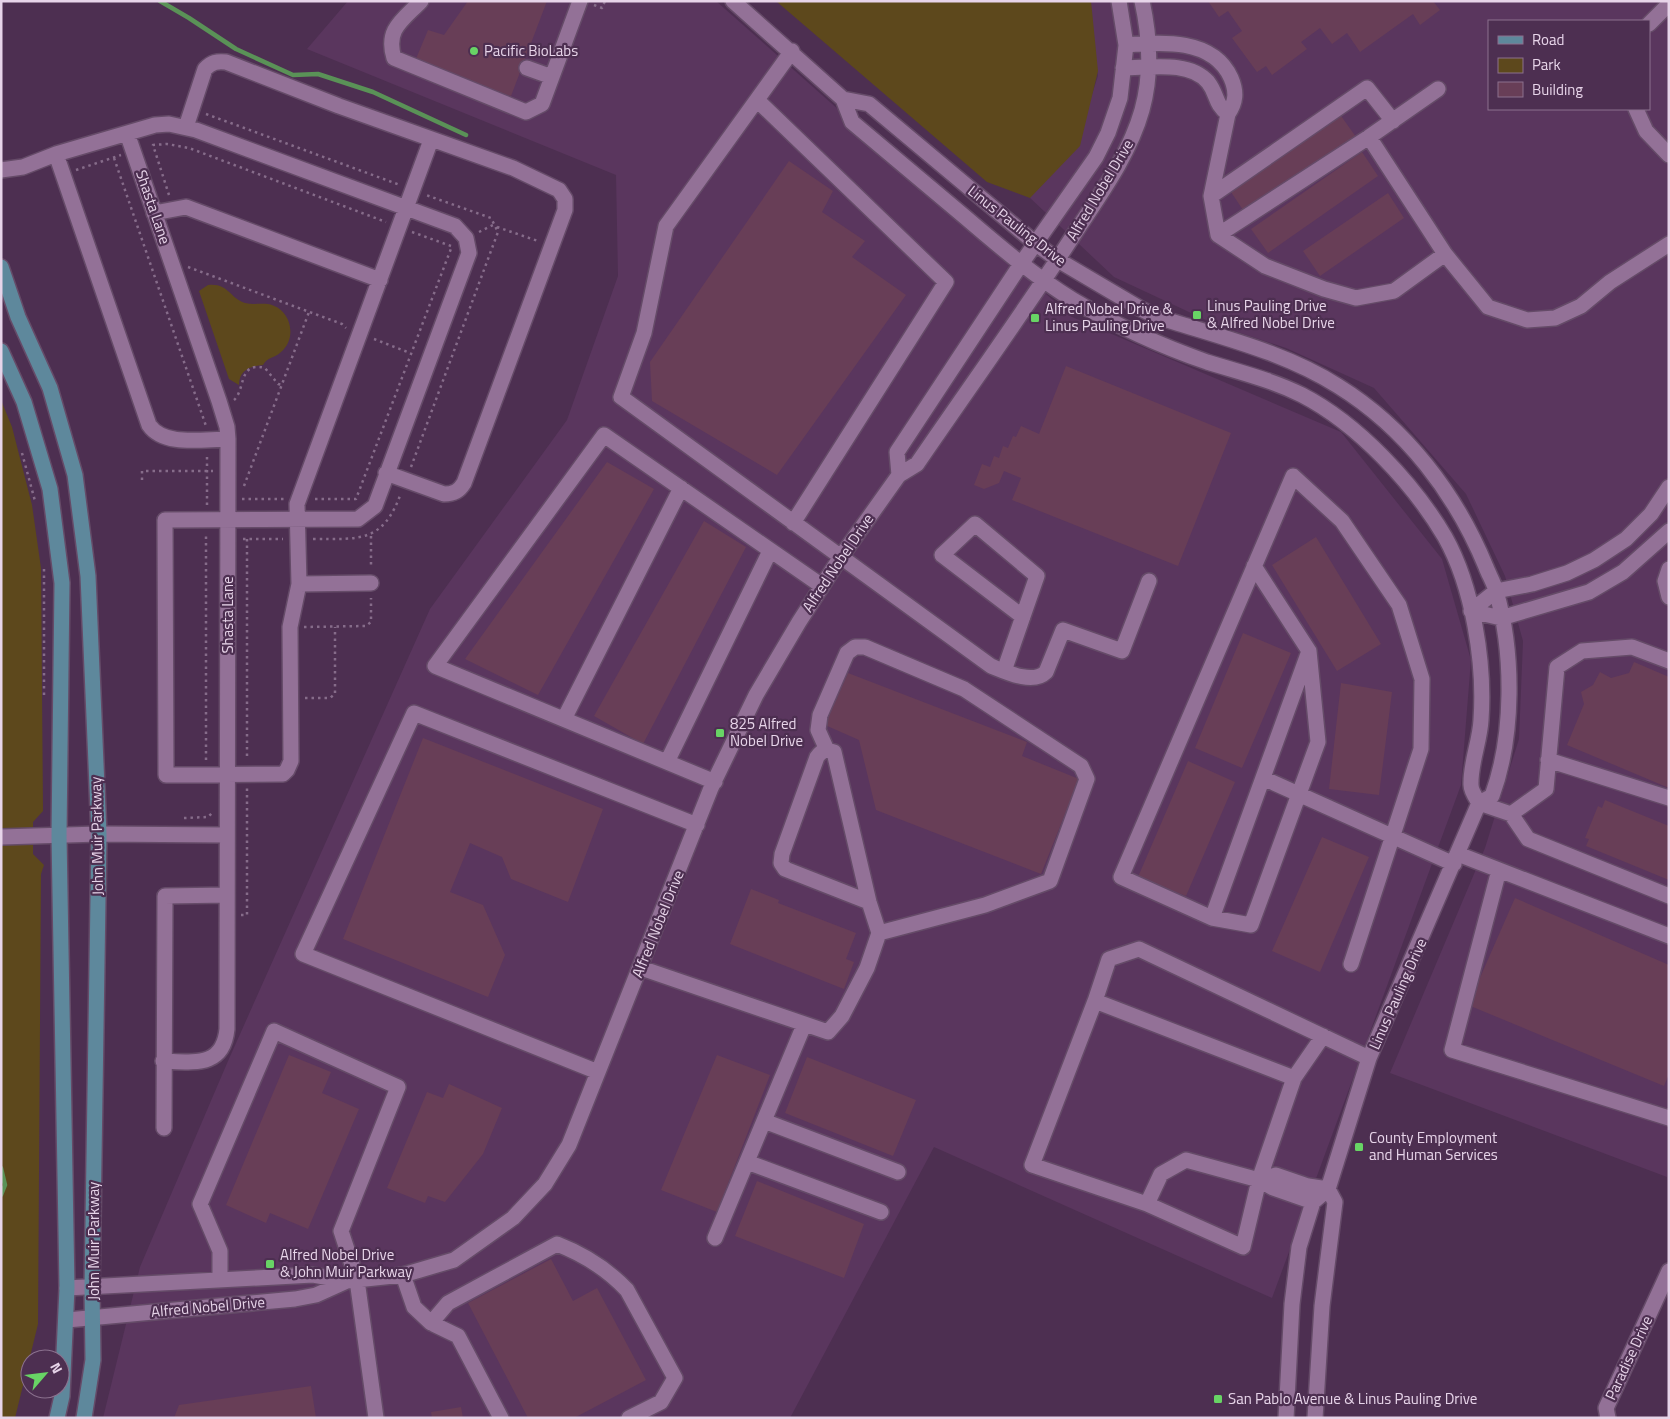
<svg xmlns="http://www.w3.org/2000/svg" width="1670" height="1419" viewBox="0 0 1670 1419" font-family="'Titillium Web',sans-serif">
	<style>
		.built { fill: #5a365e; fill-rule: evenodd }
		.green { fill: #5d481c }
		.lines { fill: none; stroke-linecap: round; stroke-linejoin: round }
		.stream { stroke: #5a9257; stroke-width: 4.5 }
		.building { fill: #683e57 }
		.minor-casing { stroke: #654b68; stroke-width: 18 }
		.major-casing { stroke: #654b68; stroke-width: 18 }
		.path { stroke: #866c8a; stroke-width: 2.5; stroke-dasharray: 2.5 4; stroke-linecap: butt }
		.minor { stroke: #937197; stroke-width: 15 }
		.major { stroke: #5e889c; stroke-width: 15 }
		.poi-dot { fill: #68d465; stroke: #4d2f51; stroke-width: 2 }
		.labels { text-anchor: middle; stroke-width: 4.5; stroke-linejoin: round; paint-order: stroke }
		.poi-label { font-size: 15px; fill: #e7d4e9; stroke: #4d2f51; text-anchor: start }
		.street-label { font-size: 15px; fill: #e7d4e9; stroke: #4d2f51 }
	</style>
	<rect width="100%" height="100%" fill="#4d2f51"/>
	<path class="built" d="M348,1H716L1072,317L1341,432L1442,559L1471,660L1461,785L1272,1298L934,1147L790,1418H103L140,1267L228,1061L430,609L567,420L618,276L616,175L307,49Z
		M1089,1H1669L1667,1177L1390,1073L1485,848L1519,739L1523,641L1505,576L1466,494L1374,388L1286,348L1219,326L1114,277L1028,196L1075,146L1098,76ZM1489,21H1649V109H1489Z"/>
	<path class="green" d="M776,1H1091L1098,71L1080,146L1030,198L987,182Z
		M208,285C229,283 229,298 245,303C253,305 261,303 268,304C291,308 298,338 281,352C275,358 267,357 263,365C250,366 239,370 239,385L229,379L199,291Z
		M1,400L12,427L32,505L41,568L43,811L33,822V854L44,865L41,874L38,1324L15,1418H1Z"/>
	<g class="lines">
		<path class="stream" d="M160,1L189,18L236,49L293,75L318,74L373,92L466,135
			M1,1168L5,1185L1,1195"/>
	</g>
	<path class="building" d="M468,1H547L511,96L413,66L428,30L444,35Z
		M1208,1H1433L1440,10L1420,25L1413,14L1360,52L1347,33L1332,44L1320,28L1301,42L1307,49L1272,75L1266,66L1257,72L1232,38L1242,31L1228,11L1219,17Z
		M1339,113L1356,137L1245,213L1229,189Z
		M1362,152L1378,176L1268,253L1251,229Z
		M789,161L833,191L822,212L865,241L852,257L906,295L777,475L652,401L650,362Z
		M1388,193L1404,218L1320,276L1303,251Z
		M1066,366L1231,433L1178,566L1012,500L1021,478L1004,471L999,483L984,489L974,485L982,464L990,467L994,456L999,458L1003,446L1008,448L1013,436L1016,437L1021,426L1039,434Z
		M607,462L654,489L538,695L465,659Z
		M704,521L746,547L643,744L594,716Z
		M1316,537L1381,644L1337,671L1272,565Z
		M1243,633L1291,653L1242,768L1195,748Z
		M1634,662L1669,677V788L1567,745L1584,704L1581,692L1593,685L1600,672L1611,678L1629,673Z
		M848,673L1027,742L1022,756L1079,779L1041,874L876,810L859,740L825,725Z
		M1341,683L1392,692L1379,795L1329,789Z
		M423,738L603,809L568,902L511,879L502,857L470,843L450,892L483,905L505,955L488,997L343,939Z
		M1188,761L1235,782L1186,896L1138,877Z
		M1605,800L1669,826V880L1586,846L1589,839L1585,838L1598,806L1602,808Z
		M1322,837L1369,857L1320,972L1272,951Z
		M751,889L779,900L778,903L856,933L846,959L854,962L844,989L730,944Z
		M1515,898L1669,965V1074L1664,1086L1468,1005Z
		M289,1055L331,1072L322,1093L359,1109L308,1229L270,1213L266,1223L226,1205Z
		M717,1055L770,1075L717,1212L661,1190Z
		M807,1057L916,1100L893,1156L785,1113Z
		M449,1084L502,1108L483,1154L445,1202L428,1196L425,1203L387,1188L427,1092L443,1098Z
		M757,1181L864,1224L844,1278L735,1236Z
		M551,1259L573,1301L597,1288L646,1380L574,1418H528L468,1303Z
		M311,1386L316,1418H174L179,1405Z
		M461,1407L463,1418H432L431,1412Z"/>
	<g class="lines">
		<defs>
			<path id="minor" d="M421,1C403,20 385,29 394,58L526,112L542,104L580,1
				M733,1L843,99L852,122C890,154 927,185 965,217C1000,247 1034,276 1073,300C1115,325 1161,346 1207,362C1239,372 1272,380 1302,395C1358,424 1414,484 1445,537C1473,587 1485,663 1481,720C1480,741 1470,764 1471,785C1471,791 1476,798 1479,803
				M1649,24L1669,4
				M792,51L666,226L644,333L621,397L991,666C1006,672 1033,685 1046,672L1063,630L1122,651L1149,581
				M527,68L552,77
				M1123,68C1149,68 1189,60 1208,82C1218,95 1214,103 1228,114C1236,102 1237,92 1231,78C1213,38 1162,42 1126,45
				M843,99L869,104L1035,243L1058,260L1141,309L1155,316C1216,336 1283,351 1338,386C1406,428 1456,494 1486,567C1489,575 1494,583 1496,591C1514,653 1514,736 1492,796L1479,803L1369,1058L1328,1189L1313,1202L1299,1247L1292,1304L1286,1418
				M757,100L946,282L793,523
				M1636,109L1646,131L1669,155
				M1228,114L1211,196L1218,235L1265,266L1324,289L1356,298L1394,291L1445,254L1488,307L1527,320L1555,318L1581,306L1610,282L1669,244
				M186,127L205,69C212,62 217,61 226,62L339,106L513,168L559,190L565,199V210L464,483C459,491 454,494 444,494L386,473
				M127,133L219,401L227,427L228,439L227,1029C223,1068 194,1062 163,1061
				M1369,137L1438,89
				M56,154L149,425C164,447 203,439 228,439
				M1,170L23,167L56,154L155,125L169,124L196,130L455,226L466,238L469,253L375,506L358,519C294,519 229,520 165,520L166,775L283,774L287,770L291,761L290,627L299,584L297,504C342,383 386,261 431,140
				M1211,196L1367,88L1393,121
				M154,213L186,207L380,280
				M1218,235L1369,137L1445,254
				M899,475L897,452L1021,264L1096,157L1108,133L1120,98L1126,45L1119,1
				M1254,566L1309,651
				M1669,569L1665,581L1669,597
				M299,584L371,583
				M1471,611L1496,591L1532,584L1567,573L1594,560L1626,539L1651,514L1669,487
				M1471,611L1501,618L1589,592L1623,572L1669,531
				M1004,671L1037,576L975,524L942,555L1023,617
				M564,719L681,488
				M827,750L818,730L820,715L847,653L855,647H865L964,689L1081,766L1087,779L1050,881L985,905L879,933
				M1548,760L1669,798
				M667,762L770,551
				M1263,778L1454,864
				M715,782L435,666L604,435L822,586
				M1479,803L1511,814L1546,789L1557,667L1582,651L1632,647L1669,661
				M1511,814L1528,839L1669,896
				M1,837L99,834L226,835
				M1458,854L1669,936
				M1499,870L1452,1050L1669,1118
				M1212,918L1251,925L1318,742L1309,651L1212,918L1121,877L1293,476L1342,521L1399,605L1422,679L1421,749L1351,964
				M641,968L828,1032L842,1016L867,968L879,933L869,902L834,752C826,749 822,750 817,757L782,854L781,863L785,869L869,902
				M1095,1001L1032,1165L1147,1204L1161,1174L1186,1160L1259,1180L1273,1188L1313,1202
				M1323,1036L1294,1078L1095,1001L1109,959L1139,949L1369,1058
				M598,1072L303,954L414,713L697,825
				M764,1121L898,1172
				M164,1128L165,896L227,895
				M747,1162L881,1212
				M1259,1180L1276,1175L1308,1186L1328,1189
				M1147,1204L1243,1247L1259,1180L1294,1078
				M715,1238L804,1025
				M403,1275L414,1307L431,1323
				M220,1279V1251L200,1204L274,1031L398,1087L341,1231L357,1280L376,1418
				M67,1288L313,1275L347,1281
				M67,1320L295,1299L316,1295L347,1281L403,1275L454,1260L513,1218L545,1184L569,1145L711,788L756,695L799,622L840,558L899,475L917,464C969,388 1023,313 1073,236C1099,196 1129,156 1142,110C1152,74 1150,37 1142,1
				M501,1418L458,1336L431,1323L448,1303L557,1244C583,1254 608,1270 627,1290L675,1378L661,1402L629,1418
				M1315,1418L1322,1306L1335,1202L1328,1189
				M1608,1418L1606,1408L1669,1271"/>
			<path id="major" d="M1,267L18,317L50,388L75,475L88,576L99,834L92,1288L93,1360L84,1418
				M1,351L24,402L50,489L62,583L59,836L67,1288L62,1396L57,1418"/>
		</defs>
		<use href="#minor" class="minor-casing"/>
		<use href="#major" class="major-casing"/>
		<path class="path" d="M594,5L602,8L605,1
			M206,114L400,185
			M114,158L206,426
			M76,170L121,155
			M169,195L153,145L167,144L189,148L386,222
			M497,227L538,241
			M412,232L451,246
			M479,232L495,224
			M188,267L342,324L346,328
			M374,339L410,353
			M234,400C246,389 238,361 265,368L278,384L282,385
			M22,453L35,501
			M411,467L498,232L491,218L426,195
			M142,480V471H213
			M244,486L309,312
			M242,499H284
			M315,499H356L452,246
			M207,505V453
			M371,536V568
			M243,539H283
			M247,539V760
			M313,539C360,539 383,543 401,493
			M304,627L366,626L371,622V598
			M44,695V566
			M305,698H330L335,694V627
			M206,760V533
			M184,818L208,817L212,813
			M241,915H247V788"/>
		<use href="#minor" class="minor"/>
		<use href="#major" class="major"/>
	</g>
	<g class="poi-dot">
		<circle cx="474" cy="51" r="5"/>
		<rect x="1192" y="310" width="10" height="10" rx="2.5"/>
		<rect x="1030" y="313" width="10" height="10" rx="2.5"/>
		<rect x="715" y="728" width="10" height="10" rx="2.5"/>
		<rect x="1354" y="1142" width="10" height="10" rx="2.5"/>
		<rect x="265" y="1259" width="10" height="10" rx="2.5"/>
		<rect x="1213" y="1394" width="10" height="10" rx="2.5"/>
	</g>
	<g class="labels">
		<g class="poi-label">
			<text x="484" y="56">Pacific BioLabs</text>
			<text x="1207" y="311">Linus Pauling Drive<tspan x="1207" dy="17">&amp; Alfred Nobel Drive</tspan></text>
			<text x="1045" y="314">Alfred Nobel Drive &amp;<tspan x="1045" dy="17">Linus Pauling Drive</tspan></text>
			<text x="730" y="729">825 Alfred<tspan x="730" dy="17">Nobel Drive</tspan></text>
			<text x="1369" y="1143">County Employment<tspan x="1369" dy="17">and Human Services</tspan></text>
			<text x="280" y="1260">Alfred Nobel Drive<tspan x="280" dy="17">&amp; John Muir Parkway</tspan></text>
			<text x="1228" y="1404">San Pablo Avenue &amp; Linus Pauling Drive</text>
		</g>
		<g class="street-label">
			<text transform="translate(1100 190) rotate(-59)" y="5">Alfred Nobel Drive</text>
			<text transform="translate(153 207) rotate(71)" y="5">Shasta Lane</text>
			<text transform="translate(1017 226) rotate(38)" y="5">Linus Pauling Drive</text>
			<text transform="translate(838 563) rotate(-56)" y="5">Alfred Nobel Drive</text>
			<text transform="translate(228 615) rotate(-90)" y="5">Shasta Lane</text>
			<text transform="translate(97 836) rotate(-91)" y="5">John Muir Parkway</text>
			<text transform="translate(658 924) rotate(-68)" y="5">Alfred Nobel Drive</text>
			<text transform="translate(1398 994) rotate(-66)" y="5">Linus Pauling Drive</text>
			<text transform="translate(94 1241) rotate(-90)" y="5">John Muir Parkway</text>
			<text transform="translate(208 1307) rotate(-5)" y="5">Alfred Nobel Drive</text>
			<text transform="translate(1629 1358) rotate(-65)" y="5">Paradise Drive</text>
		</g>
	</g>
	<rect width="1670" height="1419" fill="none" stroke="#e7d4e9" stroke-width="5"/>
	<rect x="1488" y="20" width="162" height="90" fill="#4d2f51" stroke="#8b718e"/>
	<rect x="1498" y="36" width="25" height="8" fill="#5e889c" stroke="#8b718e"/>
	<text x="1532" y="45" font-size="15" fill="#e7d4e9">Road</text>
	<rect x="1498" y="58" width="25" height="15" fill="#5d481c" stroke="#8b718e"/>
	<text x="1532" y="70" font-size="15" fill="#e7d4e9">Park</text>
	<rect x="1498" y="82" width="25" height="15" fill="#683e57" stroke="#8b718e"/>
	<text x="1532" y="95" font-size="15" fill="#e7d4e9">Building</text>
	<g transform="translate(45 1374) rotate(62)"><circle r="24" fill="#4d2f51" stroke="#8b718e"/>
	<path d="M0-4L9 19L0 12L-9 19Z" fill="#68d465"/>
	<text y="-8" font-size="14" font-weight="bold" text-anchor="middle" fill="#e7d4e9">N</text>
	</g>
</svg>
